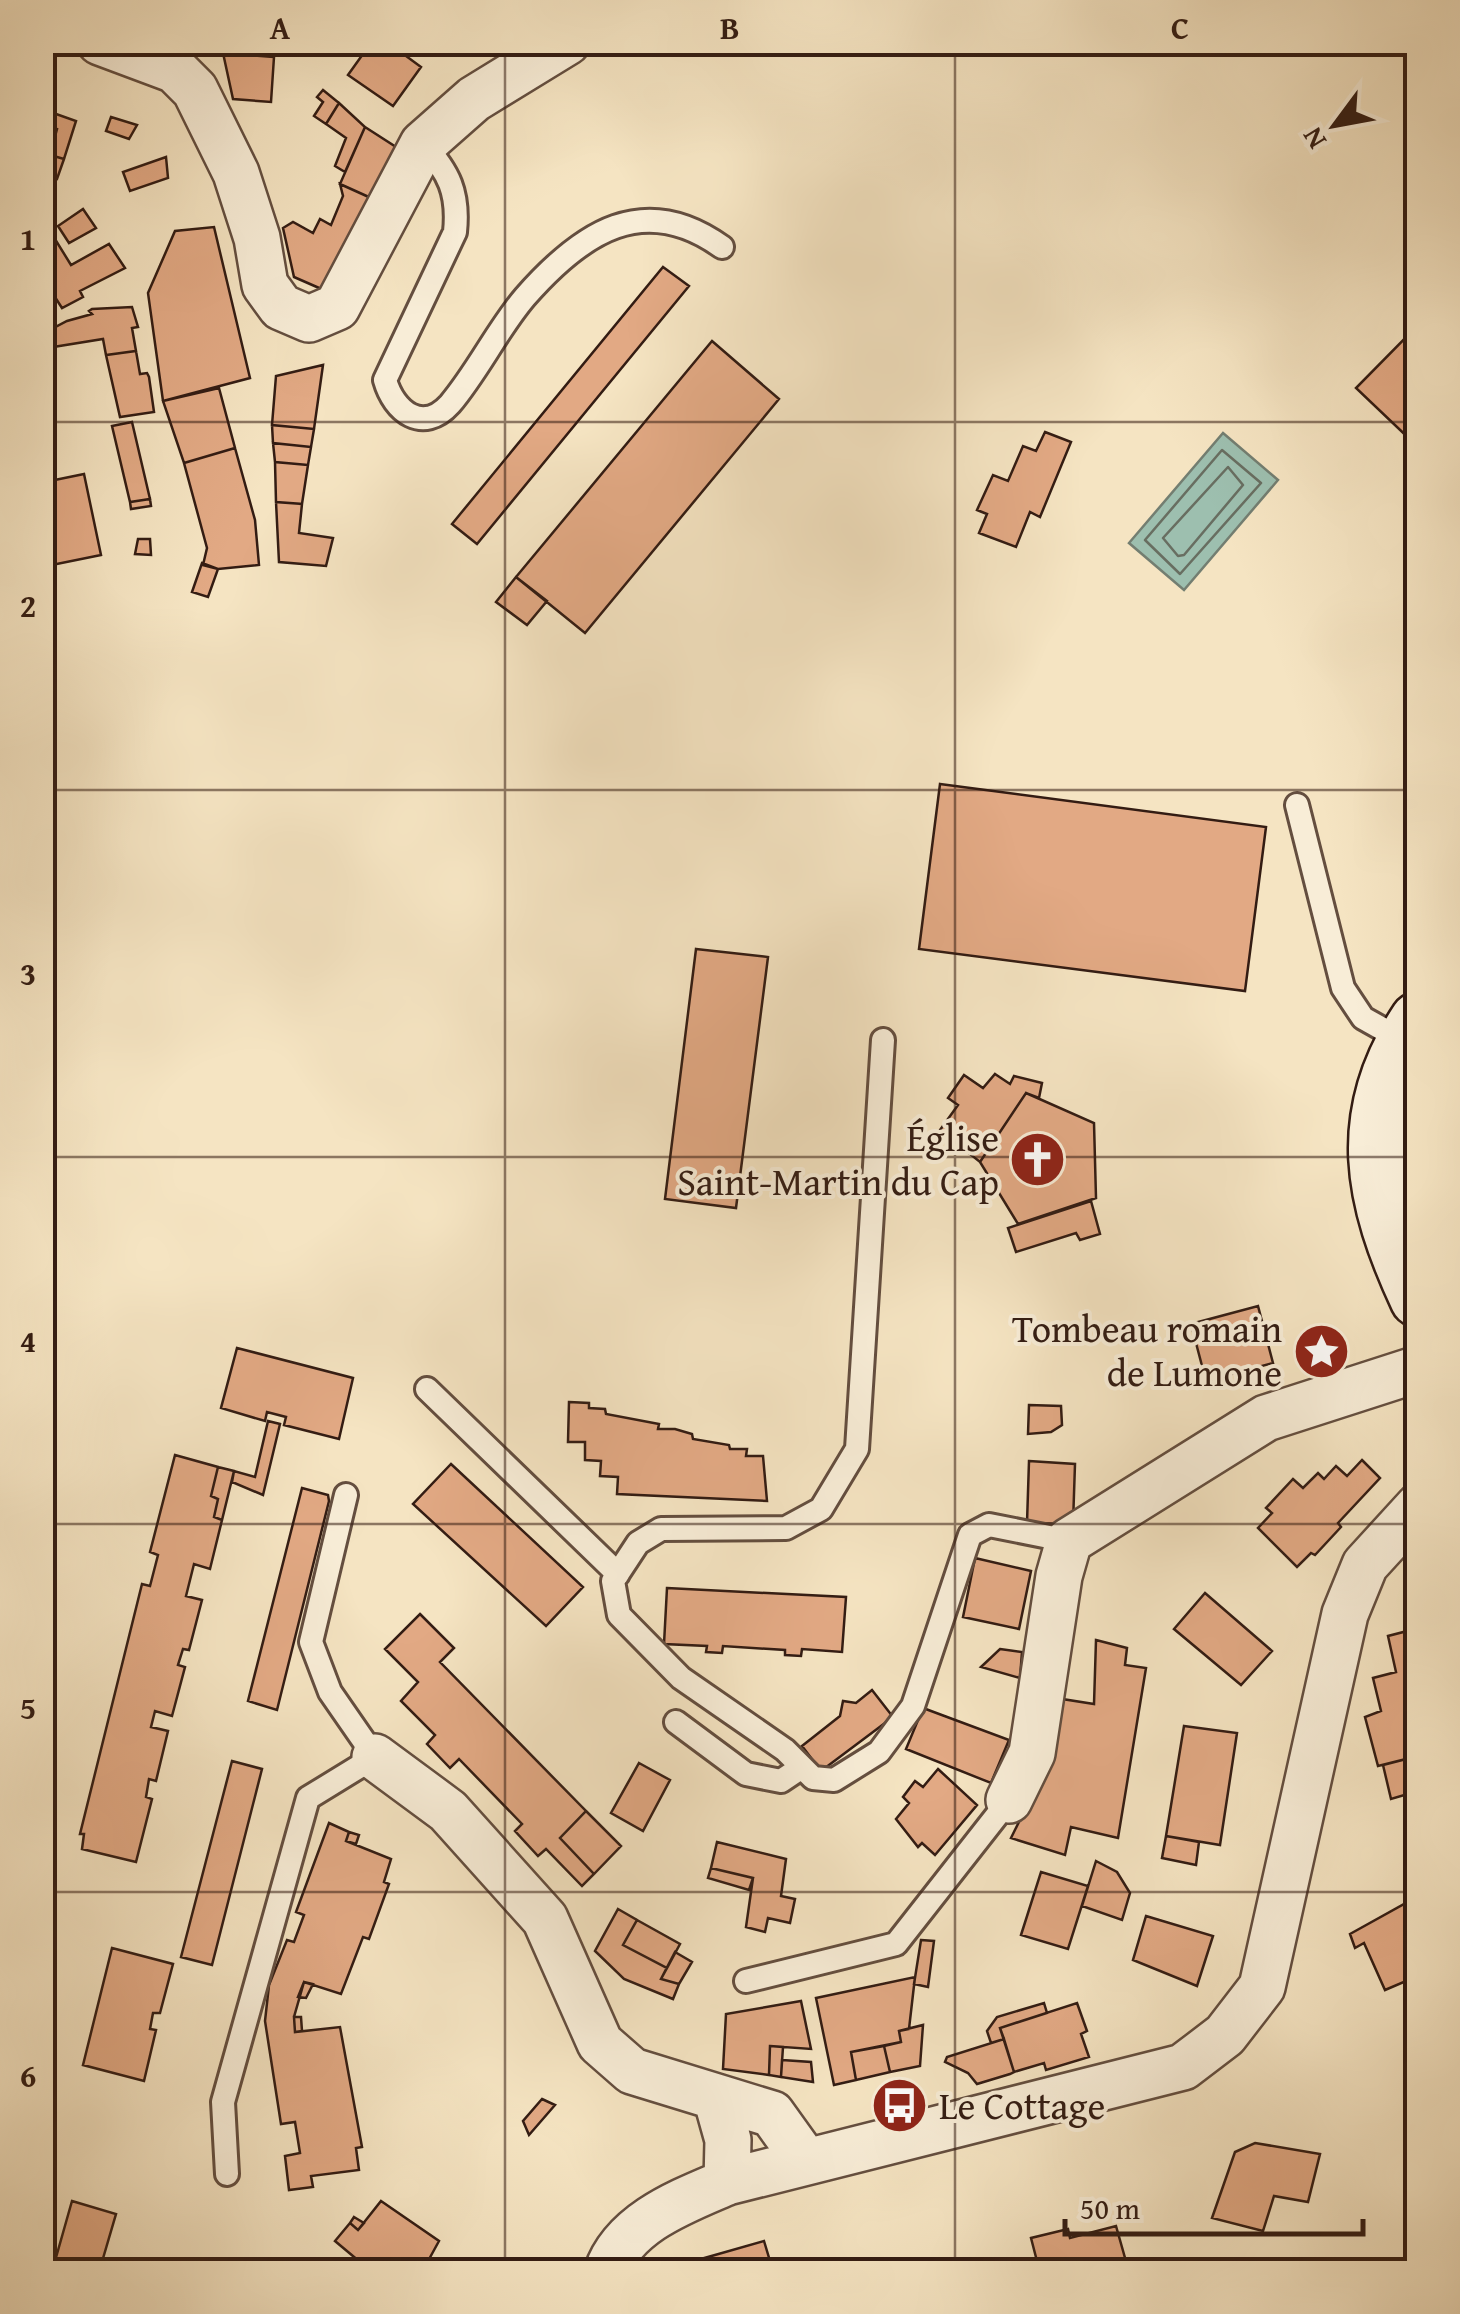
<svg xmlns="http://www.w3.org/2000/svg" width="1460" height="2314" viewBox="0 0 1460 2314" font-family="'Gentium Book Plus',serif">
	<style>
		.water { fill: #9dbfaf; stroke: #737e71; stroke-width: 2.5 }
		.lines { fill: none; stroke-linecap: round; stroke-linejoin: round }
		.shore { stroke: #686e61; stroke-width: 2.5 }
		.building { fill: #e2a984; stroke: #331c13; stroke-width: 2.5 }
		.lane-casing { stroke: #644e3f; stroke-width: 28 }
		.street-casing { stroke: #644e3f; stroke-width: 50 }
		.secondary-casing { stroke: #331c13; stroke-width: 60 }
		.lane { stroke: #f8edd7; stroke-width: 22 }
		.street { stroke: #f8edd7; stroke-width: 45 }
		.secondary { stroke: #f8edd7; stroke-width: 55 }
		.grid { fill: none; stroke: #331c13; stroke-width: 2.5; stroke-opacity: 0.55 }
		.labels { text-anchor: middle; stroke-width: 8; stroke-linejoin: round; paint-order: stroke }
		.poi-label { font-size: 38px; fill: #331c13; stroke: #f8edd7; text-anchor: end }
		.neatline { fill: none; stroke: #331c13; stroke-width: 4 }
		.grid-label { font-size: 32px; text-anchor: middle; font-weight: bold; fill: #331c13 }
	</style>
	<rect width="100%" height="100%" fill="#f5e4c2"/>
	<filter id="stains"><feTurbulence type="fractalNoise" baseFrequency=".002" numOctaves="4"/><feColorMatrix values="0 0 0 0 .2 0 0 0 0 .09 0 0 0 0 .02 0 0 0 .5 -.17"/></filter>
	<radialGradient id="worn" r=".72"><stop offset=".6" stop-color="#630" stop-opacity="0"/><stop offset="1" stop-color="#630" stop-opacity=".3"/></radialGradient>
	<path class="water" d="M1223,433L1278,480L1184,590L1129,543Z"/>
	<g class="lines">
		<path class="shore" d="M1222,450L1261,483L1180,574L1145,540Z
			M1228,467L1243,485L1184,555L1178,556L1163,538Z"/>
	</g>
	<path class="building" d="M362,42H387L421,67L393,106L348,75L368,47Z
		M223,53L274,57L271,102L233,99Z
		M323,90L339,103L326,124L314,116L323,102L317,97Z
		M339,103L365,127L345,172L335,166L346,138L326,124Z
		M42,109L76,121L64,159L50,155L57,129L42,124Z
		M111,117L137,125L129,139L106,131Z
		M42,124L57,129L50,155L64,159L57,179L42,174Z
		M365,127L396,147L371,198L340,184Z
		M166,157L168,178L130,191L123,172Z
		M340,184L371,198L326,291L294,277L283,228L293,222L313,233L320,219L331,225L343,196Z
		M83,209L96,228L69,243L58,226Z
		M214,227L250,378L163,401L148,293L175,231Z
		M50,231L71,265L109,244L125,268L80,291L83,297L62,308L42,277V236Z
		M663,267L689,286L477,544L452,524Z
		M132,307L138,327L132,328L136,351L106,355L103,339L47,348L46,332L67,321L92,314L89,311L92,309Z
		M1418,325V447L1356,388Z
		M712,341L779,399L585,633L516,577Z
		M136,351L140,374L147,373L149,377L154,412L120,417L106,355Z
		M323,365L314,429L272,425L276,376Z
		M219,388L235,448L184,463L163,401Z
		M132,422L150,499L130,502L112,426Z
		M272,425L314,429L311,447L273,443Z
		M1045,432L1071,442L1040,517L1030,512L1016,547L979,533L987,514L977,510L993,475L1008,481L1023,446L1036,451Z
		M273,443L311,447L308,465L275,462Z
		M235,448L255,520L259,565L218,569L203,565L207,548L184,463Z
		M275,462L308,465L302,504L276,502Z
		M42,468L45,482L84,474L101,555L42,567Z
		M150,499L151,506L131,509L130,502Z
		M276,502L302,504L299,533L333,538L326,566L279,562Z
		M138,539H150L151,555L135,554Z
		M202,563L218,569L208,597L192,592Z
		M516,577L547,601L527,625L496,602Z
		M940,784L1266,827L1245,991L919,949Z
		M696,949L768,957L736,1208L665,1199Z
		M995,1074L1010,1084L1014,1076L1042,1083L1039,1098L1026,1093L980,1162L940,1130L958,1105L948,1098L964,1075L983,1088Z
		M1026,1093L1094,1123L1096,1198L1018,1224L980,1162Z
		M1091,1201L1100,1234L1080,1240L1076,1233L1016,1252L1008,1228Z
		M1258,1306L1273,1363L1206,1381L1191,1324Z
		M237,1348L353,1378L339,1439L284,1425L286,1417L267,1412L265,1421L221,1408Z
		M569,1402L589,1403V1408L605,1409L606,1414L659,1424L658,1429H675L692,1434L693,1439L729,1445L730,1449H747L746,1456H763L767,1501L617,1494L618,1477L600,1476L601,1461L585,1460V1442H568Z
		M1029,1405L1061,1406L1062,1425L1051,1432L1028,1434Z
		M268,1421L280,1424L263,1495L232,1482L234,1471L255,1477Z
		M175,1455L218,1467L211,1496L218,1499L214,1517L222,1520L210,1569L194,1564L186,1596L202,1600L189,1650L183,1649L178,1665L185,1667L172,1716L155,1711L151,1727L168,1731L156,1781L149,1779L146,1797L152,1799L136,1862L82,1849L84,1834H80L142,1584L150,1586L158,1555L150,1552Z
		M1362,1460L1380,1478L1338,1523L1341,1527L1315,1555L1311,1553L1297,1567L1258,1528L1272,1513L1266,1508L1293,1479L1303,1488L1318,1473L1324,1479L1336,1466L1347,1476Z
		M1029,1461L1075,1464L1073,1524L1027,1523Z
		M451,1464L583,1587L546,1626L413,1504Z
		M218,1467L234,1471L222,1520L214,1517L218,1499L211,1496Z
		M302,1488L328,1495L329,1501L277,1710L248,1701Z
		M975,1558L1031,1571L1019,1629L963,1617Z
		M667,1588L846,1597L842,1652L802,1649L801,1656L785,1655V1650L723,1646L722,1653L706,1652L707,1646L664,1644Z
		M1205,1593L1272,1651L1241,1685L1174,1629Z
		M1418,1599V1756L1378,1766L1365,1717L1381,1711L1373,1678L1396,1672L1388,1636L1411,1630L1406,1613Z
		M420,1614L454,1648L440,1662L586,1811L560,1838L594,1874L582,1886L546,1849L538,1856L515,1831L522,1824L459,1759L450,1768L427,1744L435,1735L401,1701L418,1682L385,1649Z
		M1096,1640L1127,1648L1125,1665L1146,1668L1118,1838L1071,1827L1065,1855L1011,1838L1040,1779L1062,1699L1094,1704Z
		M1000,1649L1022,1652L1020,1678L981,1667Z
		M872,1690L893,1717L821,1771L802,1746L840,1716L843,1701L856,1703Z
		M923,1708L1009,1740L991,1783L906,1749Z
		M1184,1726L1237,1733L1220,1845L1166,1836Z
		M1418,1756V1791L1391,1799L1383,1765Z
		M232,1761L262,1769L212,1965L181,1957Z
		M639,1763L670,1780L643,1831L611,1813Z
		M938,1769L977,1805L935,1855L922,1843L918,1847L896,1819L909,1803L903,1797L915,1781L923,1787Z
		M586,1811L621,1846L594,1874L560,1838Z
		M329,1823L349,1832L346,1841L391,1859L384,1882L389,1884L369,1939L363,1937L341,1994L304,1982L294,2017L295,2032L340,2027L362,2147L356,2148L359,2170L311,2176L313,2187L289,2190L285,2156L300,2153L295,2122L281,2124L265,2021L269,1985L287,1940L294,1942L304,1915L296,1912Z
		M349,1832L359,1835L356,1844L346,1841Z
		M1166,1836L1199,1842L1196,1865L1162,1858Z
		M717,1842L786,1859L781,1896L795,1899L790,1923L768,1918L765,1932L746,1927L753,1878L711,1868Z
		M1096,1861L1117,1872L1130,1893L1122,1920L1082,1906Z
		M711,1868L753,1878L749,1890L708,1878Z
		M1041,1872L1088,1886L1068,1949L1021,1935Z
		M1406,1903L1410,1909L1418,1905V1976L1385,1990L1364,1943L1355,1948L1350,1934Z
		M618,1909L637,1920L623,1945L667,1968L661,1979L679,1984L673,1999L624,1979L595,1951Z
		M1146,1916L1213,1936L1197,1986L1133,1960Z
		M637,1920L680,1944L667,1968L623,1945Z
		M921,1940L934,1941L928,1987L914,1984Z
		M112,1948L173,1964L160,2013H153L150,2029L156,2030L144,2081L83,2065Z
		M675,1952L692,1962L679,1984L661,1979Z
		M915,1977L909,2029L899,2031L901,2042L851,2052L856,2080L834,2085L816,1998Z
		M304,1982L313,1984L306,1998L298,1997Z
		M801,2001L811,2049L770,2046L769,2075L723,2069L726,2014Z
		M1044,2003L1047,2013L1000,2028L1004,2039L991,2043L987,2031L997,2017Z
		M1077,2003L1087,2031L1081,2034L1089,2057L1046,2070L1044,2063L1014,2072L1000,2028Z
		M294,2017H301L302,2031L295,2032Z
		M923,2025L920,2066L890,2072L884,2046L901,2042L899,2031Z
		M1004,2039L1014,2072L1010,2074L977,2084L968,2073L945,2062L947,2057Z
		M770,2046L783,2047L781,2077L769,2075Z
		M884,2046L890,2072L856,2080L851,2052Z
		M782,2060L811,2062L813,2082L781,2077Z
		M542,2099L555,2105L529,2135L523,2121Z
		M1255,2143L1320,2154L1308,2202L1274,2196L1263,2231L1212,2218L1235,2152Z
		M72,2201L116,2214L99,2272H76L55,2261Z
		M381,2201L439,2241L422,2272H372L335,2241L350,2223L358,2230Z
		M354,2217L364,2223L358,2230L350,2223Z
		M1116,2226L1129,2272H1050L1048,2264L1038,2265L1031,2238L1068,2229L1070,2238Z
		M764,2241L770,2261L777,2259L780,2272H688L702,2267L701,2259Z
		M923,2259L927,2272H871Z
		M190,2260L193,2261L221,2272H186Z
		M476,2261L499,2270L503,2272H472Z"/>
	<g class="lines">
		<defs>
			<path id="lane" d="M423,144C449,172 459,193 455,232L385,380C394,412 423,434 450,404C478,371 497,330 525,297C582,232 644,191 722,247
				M1297,805L1343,988L1363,1018L1404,1041
				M883,1040L857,1449L821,1509L786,1528L661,1529L638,1543L613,1581L619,1615L681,1678L785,1750L813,1778L834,1780L879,1752L913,1706L970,1535L989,1525L1069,1541
				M427,1389L618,1574
				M676,1722L746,1774L781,1781L802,1767
				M746,1981L896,1944L1009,1800
				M227,2174L223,2102L308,1798L375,1757L330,1692L311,1642L346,1495"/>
			<path id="street" d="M100,42L175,70L195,90L236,173L257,238L265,285L281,307L309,319L337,307L423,144L474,99L567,42
				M375,1757L448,1811L545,1919L600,2043L632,2071L772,2114L805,2160
				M1009,1800L1032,1753L1059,1576L1069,1541L1266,1418L1418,1369
				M716,2097L728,2140L727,2182
				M607,2272C624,2222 683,2201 727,2182L1183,2067L1225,2035L1262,1987L1345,1614L1365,1565L1418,1507"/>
			<path id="secondary" d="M1418,1020C1354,1116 1372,1200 1418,1299"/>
		</defs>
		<use href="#lane" class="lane-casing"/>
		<use href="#street" class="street-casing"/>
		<use href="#secondary" class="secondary-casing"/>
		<use href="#lane" class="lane"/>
		<use href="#street" class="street"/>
		<use href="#secondary" class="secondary"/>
	</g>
	<path class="grid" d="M505,42V2272M955,42V2272M42,422H1418M42,790H1418M42,1157H1418M42,1524H1418M42,1892H1418"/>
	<defs>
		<symbol id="church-disc" viewBox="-11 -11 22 22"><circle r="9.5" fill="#8f2418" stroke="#f8edd7"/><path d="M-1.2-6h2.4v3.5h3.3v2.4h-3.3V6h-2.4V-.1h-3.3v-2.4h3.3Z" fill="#fff"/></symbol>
		<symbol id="sight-disc" viewBox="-11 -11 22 22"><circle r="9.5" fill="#8f2418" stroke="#f8edd7"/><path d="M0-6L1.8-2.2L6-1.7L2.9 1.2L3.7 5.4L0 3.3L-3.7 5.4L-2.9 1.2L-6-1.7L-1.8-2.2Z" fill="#fff"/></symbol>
		<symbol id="bus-disc" viewBox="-11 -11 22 22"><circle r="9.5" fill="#8f2418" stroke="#f8edd7"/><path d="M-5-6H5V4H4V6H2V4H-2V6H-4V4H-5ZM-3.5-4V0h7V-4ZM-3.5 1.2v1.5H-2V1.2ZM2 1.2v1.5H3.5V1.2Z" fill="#fff"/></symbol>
	</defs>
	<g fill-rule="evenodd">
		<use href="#church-disc" x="1006" y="1128" width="63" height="63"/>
		<use href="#sight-disc" x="1290" y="1320" width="63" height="63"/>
		<use href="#bus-disc" x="868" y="2074" width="63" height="63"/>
	</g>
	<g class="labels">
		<g class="poi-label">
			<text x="999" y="1151">Église<tspan x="999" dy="44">Saint-Martin du Cap</tspan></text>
			<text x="1282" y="1342">Tombeau romain<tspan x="1282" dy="44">de Lumone</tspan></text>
			<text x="939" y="2119" text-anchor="start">Le Cottage</text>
		</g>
	</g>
	<rect width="1460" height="2314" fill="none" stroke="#f5e4c2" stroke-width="110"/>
	<g transform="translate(1335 125) rotate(238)" stroke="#f8edd7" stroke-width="8" paint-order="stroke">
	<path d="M0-8L18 38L0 25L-18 38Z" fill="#331c13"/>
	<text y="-15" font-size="28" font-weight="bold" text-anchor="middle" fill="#331c13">N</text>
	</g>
	<path d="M1065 2219v15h298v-15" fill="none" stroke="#331c13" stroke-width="5"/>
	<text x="1080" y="2219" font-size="30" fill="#331c13" stroke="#f8edd7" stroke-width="8" paint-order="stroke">50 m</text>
	<rect x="55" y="55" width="1350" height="2204" class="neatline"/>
	<g class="grid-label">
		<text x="280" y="39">A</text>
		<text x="730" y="39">B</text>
		<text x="1180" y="39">C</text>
		<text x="28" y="250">1</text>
		<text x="28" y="617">2</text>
		<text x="28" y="985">3</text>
		<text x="28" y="1352">4</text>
		<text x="28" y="1719">5</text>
		<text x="28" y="2087">6</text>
	</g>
	<rect width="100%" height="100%" filter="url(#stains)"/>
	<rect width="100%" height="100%" fill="url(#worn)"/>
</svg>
